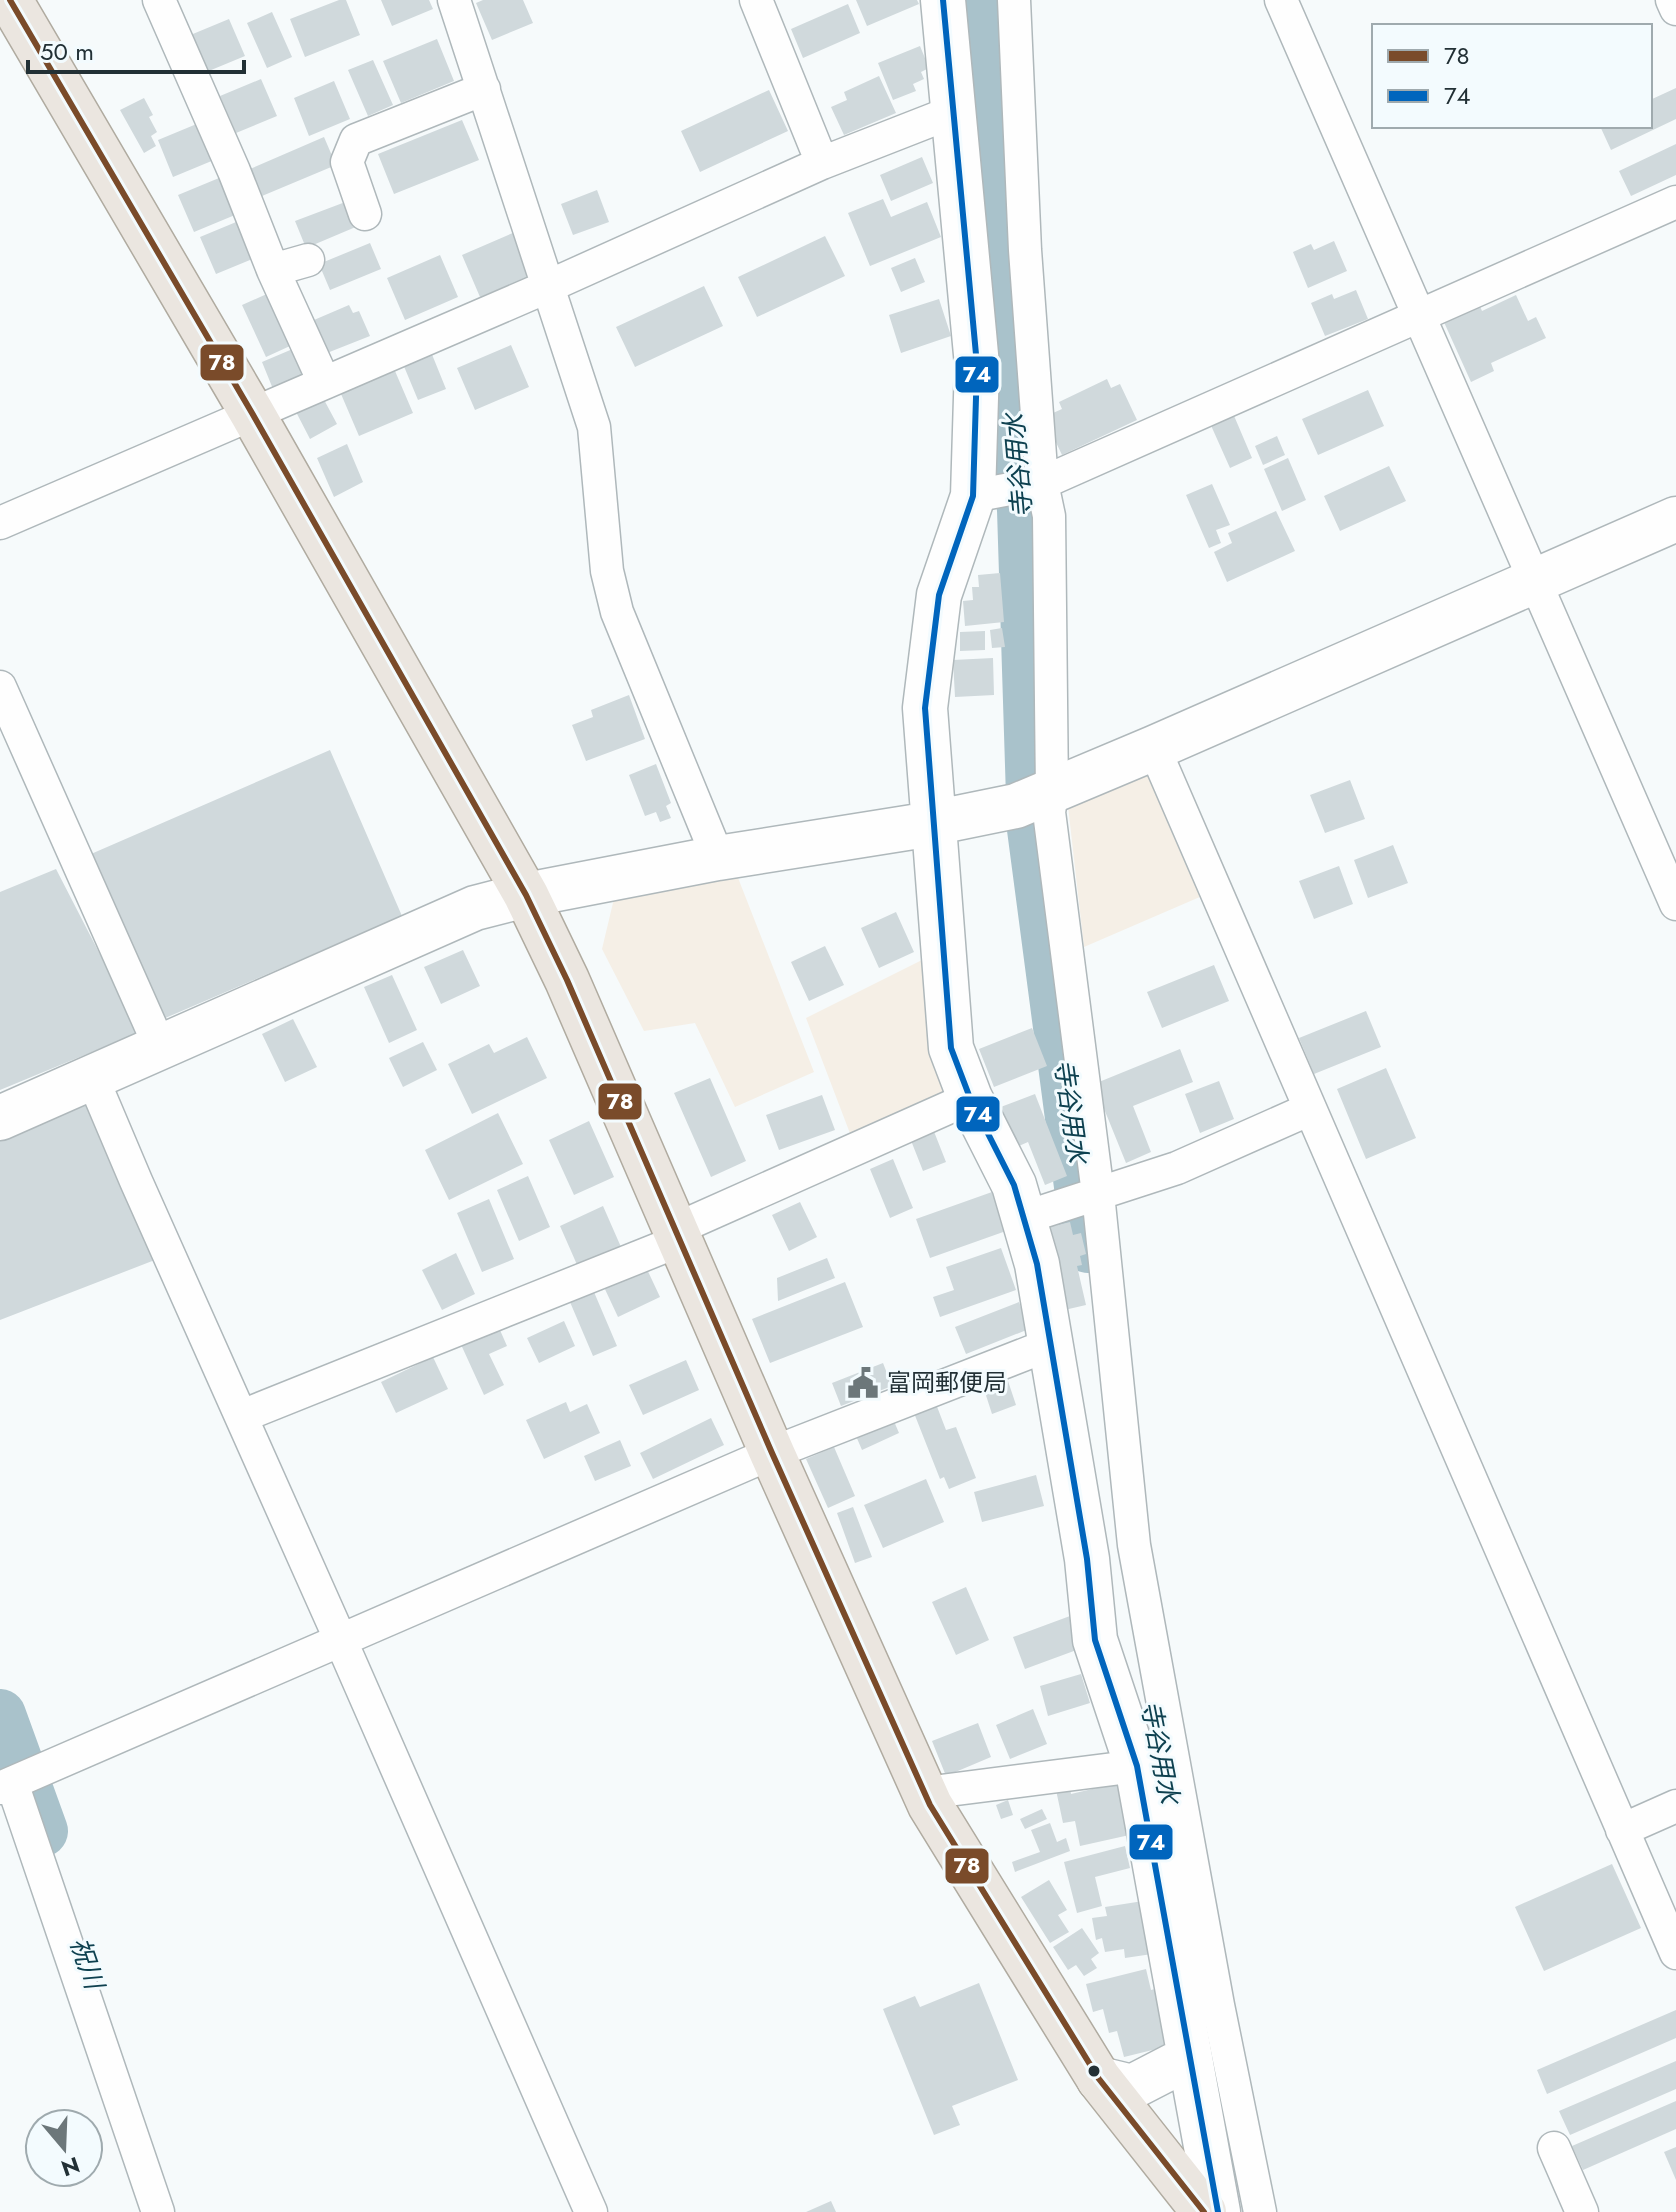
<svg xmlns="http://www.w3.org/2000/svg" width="1676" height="2212" viewBox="0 0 1676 2212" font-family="Jost,'Noto Sans JP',sans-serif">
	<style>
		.green { fill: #f5efe6 }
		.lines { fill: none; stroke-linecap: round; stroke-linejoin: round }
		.river { stroke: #a9c2cb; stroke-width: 52 }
		.building { fill: #d0d9dc }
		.street-casing { stroke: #afb8bb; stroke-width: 35 }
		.secondary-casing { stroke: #afb8bb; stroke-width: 47 }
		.primary-casing { stroke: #b0aba0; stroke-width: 47 }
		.street { stroke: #fefefe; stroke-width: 32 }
		.secondary { stroke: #fefefe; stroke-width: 44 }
		.primary { stroke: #ebe6e0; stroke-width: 44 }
		.bus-1-casing { stroke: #f3fbfe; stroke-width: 12 }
		.bus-2-casing { stroke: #f3fbfe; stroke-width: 12 }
		.bus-1 { stroke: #7a4b2a; stroke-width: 6 }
		.bus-2 { stroke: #0065bd; stroke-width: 6 }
		.bus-dot { fill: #223035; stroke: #f3fbfe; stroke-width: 3 }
		.labels { text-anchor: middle; stroke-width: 6; stroke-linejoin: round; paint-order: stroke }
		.poi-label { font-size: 24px; fill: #223035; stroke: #f3fbfe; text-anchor: start }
		.water-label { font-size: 26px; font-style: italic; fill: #0e4150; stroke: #f3fbfe }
		.line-badge { stroke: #f3fbfe; stroke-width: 3 }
		.badge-label { font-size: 22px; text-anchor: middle; font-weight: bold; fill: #fff }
	</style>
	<rect width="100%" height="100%" fill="#f6fafb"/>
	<path class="green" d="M1159,759L1216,890L1084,947L1068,806Z
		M733,865L814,1072L735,1107L695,1023L644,1031L602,949L617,886Z
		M932,955L951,1097L851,1136L806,1018Z"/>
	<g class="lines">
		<path class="river" d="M972,0L1023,510L1033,829L1088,1247
			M0,1715L42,1831"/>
	</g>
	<path class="building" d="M339,0H346L360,35L305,57L290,19Z
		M381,0H429L433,9L392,26Z
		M483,0H523L533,23L492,40L476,3Z
		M856,0H917L919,4L867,26Z
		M848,4L860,33L803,58L791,29Z
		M272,12L292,57L267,68L247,23Z
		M229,19L245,56L204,73L188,36Z
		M437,39L454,81L401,103L383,61Z
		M920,46L929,68L921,72L924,79L913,84L916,91L893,100L878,63Z
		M373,60L393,105L368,116L348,70Z
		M879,76L896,113L844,135L831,107L847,100L844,92Z
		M261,79L277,116L236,133L220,96Z
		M334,81L350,119L309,136L294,98Z
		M1676,88V119L1611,150L1600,126H1650V100Z
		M769,90L788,131L700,172L681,131Z
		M144,98L153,115L149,117L157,132L151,136L156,146L144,153L120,110Z
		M462,120L479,160L394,194L378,154Z
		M199,123L214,160L173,177L158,140Z
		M324,137L336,165L262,196L250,169Z
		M1676,144V175L1631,196L1619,171Z
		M922,157L933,183L891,201L880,175Z
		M219,178L235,215L194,232L178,195Z
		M597,190L609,222L573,235L561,204Z
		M883,199L891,217L927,202L941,237L870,266L848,213Z
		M348,201L358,226L306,248L295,221Z
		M241,220L257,257L216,274L200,237Z
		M515,232L533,275L480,297L462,255Z
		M825,236L845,276L757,317L738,277Z
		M1334,241L1347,271L1308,288L1293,252L1311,244L1314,250Z
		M370,243L381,269L330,290L319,264Z
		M440,255L458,297L405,320L387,278Z
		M915,258L925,282L901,292L891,268Z
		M704,286L723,326L635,367L616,327Z
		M1356,290L1368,319L1325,336L1311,303L1332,294L1334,299Z
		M269,293L285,328L282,329L290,346L266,357L242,305Z
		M1516,295L1528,321L1536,317L1546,338L1491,363L1494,371L1471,382L1443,320L1479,304L1482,311Z
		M939,299L951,336L901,353L889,315Z
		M349,305L353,313L359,311L370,336L327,353L314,320Z
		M511,345L529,387L475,410L457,368Z
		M295,348L306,375L273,389L262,362Z
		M431,352L446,389L418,400L403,364Z
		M395,371L413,413L359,436L341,394Z
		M1107,379L1111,388L1120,384L1137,420L1062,455L1044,417L1062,409L1059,402Z
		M1368,390L1384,426L1318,455L1302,419Z
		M322,396L337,424L310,439L295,410Z
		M1232,411L1252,458L1230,468L1209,421Z
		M1277,436L1285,455L1263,465L1255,446Z
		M347,444L363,482L334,497L317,458Z
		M1288,458L1306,500L1282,511L1264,469Z
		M1389,466L1406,501L1340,531L1324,496Z
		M1212,484L1230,525L1216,530L1221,543L1209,548L1186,495Z
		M1276,511L1295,551L1227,582L1214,552L1232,543L1228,533Z
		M1000,573L1004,622L965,626L963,601L973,600L972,587H979L978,575Z
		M1002,628L1005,647L992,648L990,630Z
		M985,631V650L960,651V632Z
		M993,658L994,695L955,697L953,660Z
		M629,695L645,739L586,761L572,725L593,717L591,710Z
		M330,750L402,916L163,1019L91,854Z
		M656,764L671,803L666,806L671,818L660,822L656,812L645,816L629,775Z
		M1350,780L1365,819L1325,833L1310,795Z
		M1393,845L1408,883L1368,898L1354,860Z
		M1339,866L1353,904L1314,919L1299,881Z
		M56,869L140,1032L0,1090V892Z
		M896,912L914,952L879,968L861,928Z
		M825,946L844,985L809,1001L791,962Z
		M463,950L480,986L441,1004L424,967Z
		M1214,965L1229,1001L1162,1028L1147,992Z
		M392,975L417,1030L389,1043L364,987Z
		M1366,1011L1381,1047L1314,1074L1299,1038Z
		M293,1019L317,1067L285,1082L262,1034Z
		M1032,1028L1047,1066L994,1087L979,1049Z
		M527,1037L547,1078L472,1114L448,1064L489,1044L494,1053Z
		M423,1042L437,1070L403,1087L389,1058Z
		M1180,1049L1193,1082L1133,1106L1151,1152L1126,1163L1094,1084Z
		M1386,1068L1416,1138L1366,1159L1337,1089Z
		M710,1078L746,1161L711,1177L674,1093Z
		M1219,1081L1234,1119L1200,1133L1185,1094Z
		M1035,1094L1067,1176L1045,1185L1028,1142L1014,1148L998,1108Z
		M822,1095L835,1130L779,1150L766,1115Z
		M90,1096L160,1258L0,1320V1136Z
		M498,1113L523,1164L449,1200L425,1150Z
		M589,1121L614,1177L574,1195L549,1140Z
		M933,1129L946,1162L923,1171L910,1138Z
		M893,1159L913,1208L890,1218L870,1169Z
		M528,1176L550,1227L519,1241L497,1190Z
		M992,1192L1006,1231L930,1258L916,1219Z
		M489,1199L514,1259L482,1272L457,1213Z
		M800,1202L817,1237L789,1251L772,1215Z
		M603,1206L621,1247L578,1267L560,1226Z
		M1070,1222L1073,1235L1081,1233L1086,1254L1080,1256L1082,1265L1077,1266L1086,1305L1060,1311L1040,1229Z
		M1001,1248L1016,1290L940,1317L933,1297L954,1290L946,1267Z
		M456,1253L475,1294L442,1310L422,1270Z
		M827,1258L835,1278L778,1301L777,1278Z
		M645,1265L660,1297L618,1317L603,1285Z
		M845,1282L863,1327L770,1363L752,1319Z
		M591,1285L617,1346L593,1356L567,1295Z
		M1019,1302L1029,1329L966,1354L955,1327Z
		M496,1321L507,1346L489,1354L504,1385L484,1395L458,1338Z
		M564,1321L575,1346L539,1363L527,1338Z
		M433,1357L448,1389L396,1413L381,1382Z
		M686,1360L699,1390L643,1415L629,1385Z
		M883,1363L892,1386L841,1406L832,1383Z
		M1006,1375L1016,1405L992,1414L982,1383Z
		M566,1402L570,1412L587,1404L600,1433L544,1459L526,1420Z
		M936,1404L946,1430L956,1427L976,1478L949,1489L944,1477L940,1479L914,1413Z
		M711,1418L724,1445L653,1479L640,1453Z
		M893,1419L899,1433L862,1450L856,1436Z
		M620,1440L631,1466L595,1481L584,1456Z
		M834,1447L855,1496L828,1508L806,1459Z
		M1036,1475L1044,1506L982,1522L974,1492Z
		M926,1479L944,1522L883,1548L864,1505Z
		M853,1507L872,1557L855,1563L837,1513Z
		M966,1587L989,1640L956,1655L932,1602Z
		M1070,1616L1082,1648L1025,1669L1013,1637Z
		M1081,1674L1090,1703L1048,1716L1040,1686Z
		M1033,1709L1047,1744L1010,1759L996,1725Z
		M978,1723L991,1757L946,1776L932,1741Z
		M1122,1782L1134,1834L1080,1846L1075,1821L1063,1823L1056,1790L1070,1787L1071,1794Z
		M1008,1800L1013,1815L1001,1819L996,1805Z
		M1042,1809L1047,1819L1025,1829L1020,1819Z
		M1050,1823L1057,1842L1066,1838L1070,1851L1015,1872L1012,1862L1040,1852L1031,1830Z
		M1125,1846L1130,1868L1095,1877L1102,1906L1077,1913L1064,1862Z
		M1612,1864L1641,1928L1544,1971L1515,1907Z
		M1049,1880L1067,1910L1058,1915L1069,1932L1050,1943L1021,1897Z
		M1143,1901L1152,1954L1125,1958L1124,1949L1105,1952L1102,1938L1096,1940L1092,1918L1107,1916L1105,1907Z
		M1082,1928L1099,1953L1091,1959L1097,1968L1084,1976L1076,1965L1068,1970L1053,1947Z
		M1146,1969L1151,1990L1163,1987L1177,2044L1124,2057L1117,2031L1109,2033L1103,2009L1093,2012L1086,1984Z
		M979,1983L1018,2080L952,2106L960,2125L934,2135L883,2009L915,1996L920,2007Z
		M1676,2010V2038L1547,2094L1537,2070Z
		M1676,2061V2089L1570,2135L1559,2111Z
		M1676,2101V2129L1583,2170L1572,2146Z
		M1676,2147V2180L1664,2152Z
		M831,2201L836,2212H806Z"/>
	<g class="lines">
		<defs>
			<path id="street" d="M159,0L234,171L273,270L308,260
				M454,0L594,427L607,571L617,612L718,858
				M756,0L822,163
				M1014,0L1025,250L1042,483L1049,516L1052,793L1049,812L1098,1194L1134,1545L1218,2005L1260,2212
				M1281,0L1676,904
				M1672,0L1676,9
				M365,214L347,162L356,140L484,89
				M273,270L324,382
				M973,496L1042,483L1676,202
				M0,523L549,286L822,163L955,111
				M0,687L160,1047
				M1154,748L1676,1953
				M92,1077L136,1181L341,1641L591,2212
				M1023,1218L1177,1168L1310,1109
				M676,1229L970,1098
				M242,1416L681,1240
				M12,1783L158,2212
				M0,1788L772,1453L1051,1344
				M925,1793L1137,1766
				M1622,1830L1676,1806
				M1554,2148L1582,2212"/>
			<path id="secondary" d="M943,0L977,365L973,496L939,595L925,708L951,1048L970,1098L1014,1185L1037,1264L1087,1559L1095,1640L1137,1766L1218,2212
				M0,1118L475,908L526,895L718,858L913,827L1016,806L1154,748L1676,519
				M1099,2079L1132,2087L1190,2057"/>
			<path id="primary" d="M10,0L252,413L526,895L567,980L772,1453L930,1805L1099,2079L1204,2212"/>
		</defs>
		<use href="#street" class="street-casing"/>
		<use href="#secondary" class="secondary-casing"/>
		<use href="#primary" class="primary-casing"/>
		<use href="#street" class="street"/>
		<use href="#secondary" class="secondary"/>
		<use href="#primary" class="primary"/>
		<defs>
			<path id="bus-1" d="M10,0L252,413L526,895L567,980L772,1453L930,1805L1099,2079L1204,2212"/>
			<path id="bus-2" d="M943,0L977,365L973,496L939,595L925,708L951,1048L970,1098L1014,1185L1037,1264L1087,1559L1095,1640L1137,1766L1218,2212"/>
		</defs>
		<use href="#bus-1" class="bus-1-casing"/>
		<use href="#bus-2" class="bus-2-casing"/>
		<use href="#bus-1" class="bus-1"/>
		<use href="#bus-2" class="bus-2"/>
	</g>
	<defs>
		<symbol id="civic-bare" viewBox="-9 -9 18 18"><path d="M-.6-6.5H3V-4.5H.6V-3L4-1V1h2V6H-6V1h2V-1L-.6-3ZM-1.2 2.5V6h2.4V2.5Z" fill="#6c777a" stroke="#f3fbfe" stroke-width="2.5" paint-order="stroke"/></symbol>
	</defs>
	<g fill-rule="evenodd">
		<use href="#civic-bare" x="841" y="1361" width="44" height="44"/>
	</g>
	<circle class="bus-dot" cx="1094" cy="2071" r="7"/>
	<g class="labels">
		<g class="poi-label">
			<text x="887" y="1391">富岡郵便局</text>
		</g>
		<g class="water-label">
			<text transform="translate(1018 466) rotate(-95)" y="9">寺谷用水</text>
			<text transform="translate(1071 1111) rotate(82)" y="9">寺谷用水</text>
			<text transform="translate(1160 1752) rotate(79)" y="9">寺谷用水</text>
			<text transform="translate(87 1963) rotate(71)" y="9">祝川</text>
		</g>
	</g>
	<g class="line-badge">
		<rect x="199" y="343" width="46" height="39" rx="8" fill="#7a4b2a"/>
		<rect x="954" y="355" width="46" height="39" rx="8" fill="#0065bd"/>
		<rect x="597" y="1082" width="46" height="39" rx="8" fill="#7a4b2a"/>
		<rect x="955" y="1095" width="46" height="38" rx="8" fill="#0065bd"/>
		<rect x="1128" y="1823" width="46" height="38" rx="8" fill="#0065bd"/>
		<rect x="944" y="1847" width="46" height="38" rx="8" fill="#7a4b2a"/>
	</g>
	<g class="badge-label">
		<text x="222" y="370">78</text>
		<text x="977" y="382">74</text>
		<text x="620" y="1109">78</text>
		<text x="978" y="1122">74</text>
		<text x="1151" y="1850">74</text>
		<text x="967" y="1873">78</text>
	</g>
	<rect x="1372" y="24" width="280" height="104" fill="#f3fbfe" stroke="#9faaae" stroke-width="2"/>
	<rect x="1388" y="50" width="40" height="12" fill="#7a4b2a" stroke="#9faaae" stroke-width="2"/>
	<text x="1444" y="64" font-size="24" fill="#223035">78</text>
	<rect x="1388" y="90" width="40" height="12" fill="#0065bd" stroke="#9faaae" stroke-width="2"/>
	<text x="1444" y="104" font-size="24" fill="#223035">74</text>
	<g transform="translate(64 2148) rotate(161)"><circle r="38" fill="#f3fbfe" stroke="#9faaae" stroke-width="2"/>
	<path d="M0-6L14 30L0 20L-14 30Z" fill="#6c777a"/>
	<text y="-12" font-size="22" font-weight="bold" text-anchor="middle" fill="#223035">N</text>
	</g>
	<path d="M28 60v12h216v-12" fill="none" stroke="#223035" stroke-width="4"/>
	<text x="40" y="60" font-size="24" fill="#223035" stroke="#f3fbfe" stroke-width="6" paint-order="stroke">50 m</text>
</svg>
